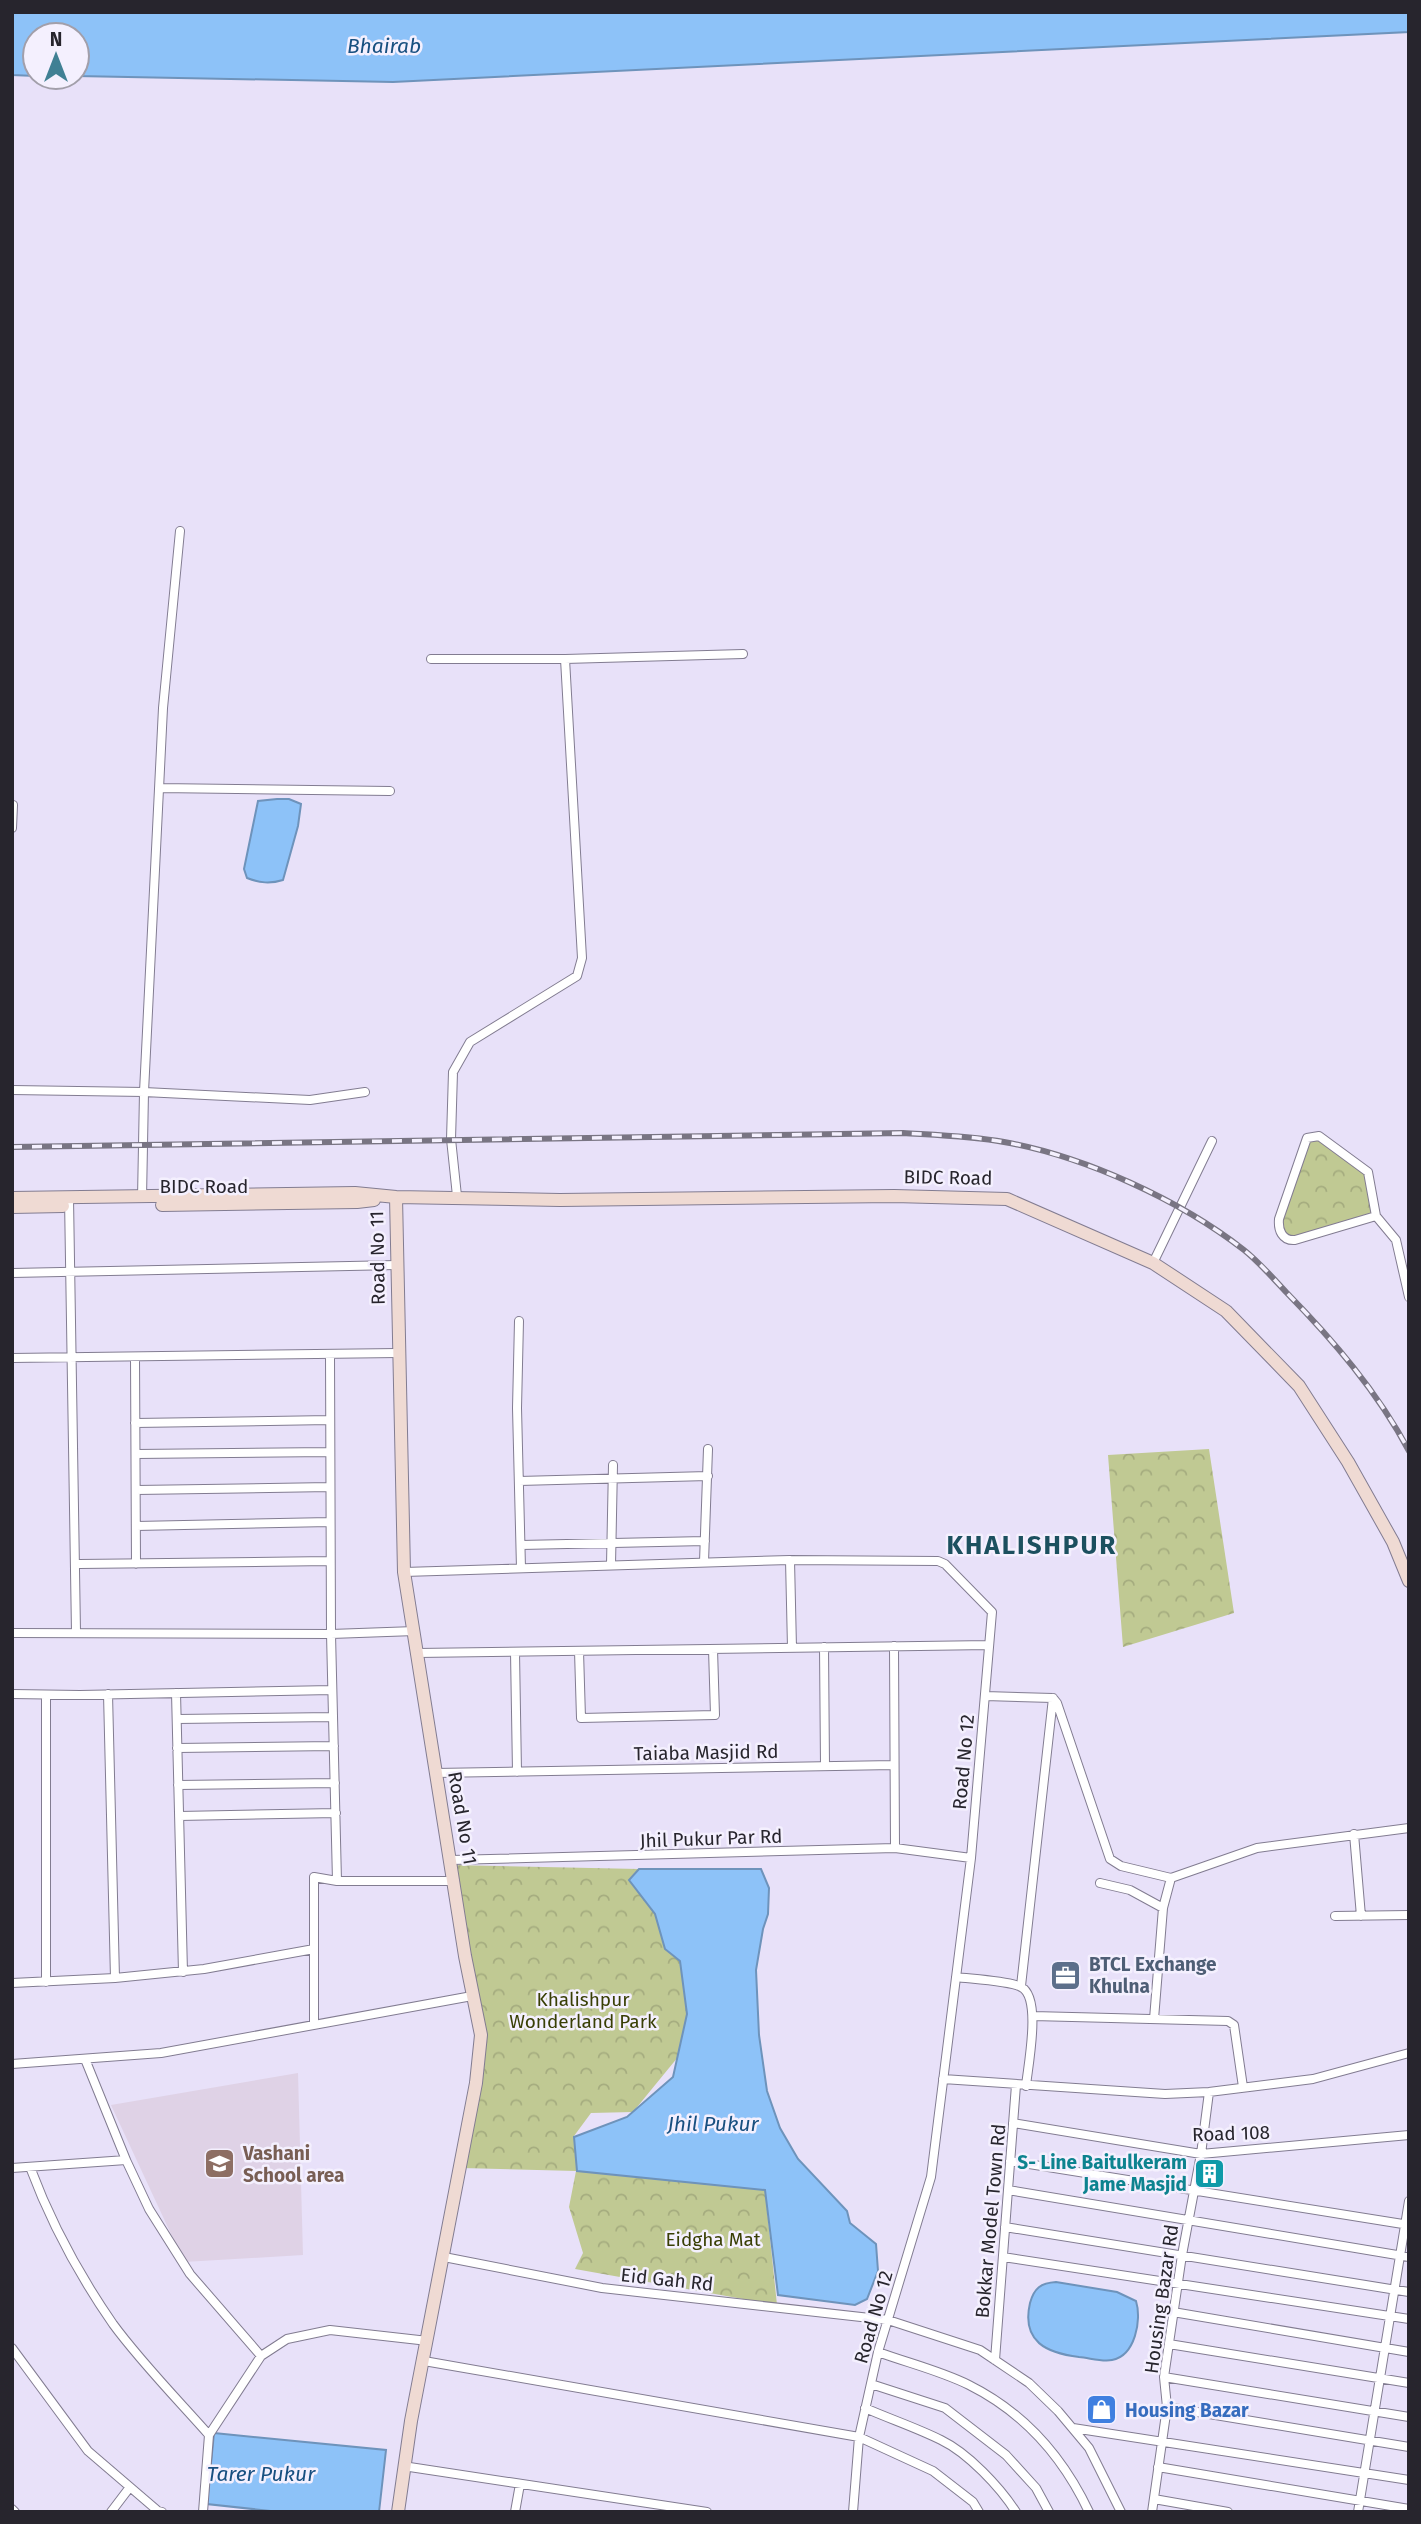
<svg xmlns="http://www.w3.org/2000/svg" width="1421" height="2524" viewBox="0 0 1421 2524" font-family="'Fira Sans',sans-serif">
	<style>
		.education { fill: #dfd2e6 }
		.park { fill: url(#park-crowns) }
		.water { fill: #8dc2f8; stroke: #6e93bb; stroke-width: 2 }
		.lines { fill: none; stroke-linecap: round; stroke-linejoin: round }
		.street-casing { stroke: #827c91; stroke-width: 10 }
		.secondary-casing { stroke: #827c91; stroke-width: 14 }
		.street { stroke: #fff; stroke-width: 8 }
		.secondary { stroke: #efdad3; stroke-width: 12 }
		.rail-casing { stroke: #797583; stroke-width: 6 }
		.rail { stroke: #f4f0fe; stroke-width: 3.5; stroke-dasharray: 10; stroke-linecap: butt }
		.labels { text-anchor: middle; stroke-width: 5; stroke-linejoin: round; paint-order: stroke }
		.street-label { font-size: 19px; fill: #27252d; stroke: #f4f0fe }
		.service-label { font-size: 19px; font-weight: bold; fill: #4e5e75; stroke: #f4f0fe; text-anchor: start }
		.park-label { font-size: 19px; fill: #393f05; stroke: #f4f0fe }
		.education-label { font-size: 19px; font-weight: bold; fill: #785e54; stroke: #f4f0fe; text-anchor: start }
		.culture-label { font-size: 19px; font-weight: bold; fill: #0d838f; stroke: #f4f0fe; text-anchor: end }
		.shop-label { font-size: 19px; font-weight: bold; fill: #366cbe; stroke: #f4f0fe; text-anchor: start }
		.water-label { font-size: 21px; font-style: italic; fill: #185081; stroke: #f4f0fe }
		.district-label { font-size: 26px; font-weight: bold; letter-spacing: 2px; fill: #1c505f; stroke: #f4f0fe }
	</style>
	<defs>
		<pattern id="park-crowns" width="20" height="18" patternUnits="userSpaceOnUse" patternTransform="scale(1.75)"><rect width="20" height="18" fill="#c0c993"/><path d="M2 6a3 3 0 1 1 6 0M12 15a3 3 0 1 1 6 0" fill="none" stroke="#a5ac7f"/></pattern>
	</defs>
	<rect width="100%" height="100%" fill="#e8e1f9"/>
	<path class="education" d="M298,2073L303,2255L184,2262L111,2105Z"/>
	<path class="park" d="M1315,1136L1365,1168L1376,1216L1290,1240L1278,1224L1305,1142Z
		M1209,1449L1234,1613L1123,1647L1108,1455Z
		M452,1865L639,1869L629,1880L655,1914L665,1949L680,1961L687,2014L678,2057L633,2112L591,2113L574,2136L577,2171L765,2190L777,2305L575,2269L583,2253L569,2207L576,2171L461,2168L481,2035Z"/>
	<path class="water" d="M12,12H1409V32L393,82L77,76V35H35V76L12,75Z
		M277,799H289L301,804L298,826L283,880C270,884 260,883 247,878L244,869L258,801Z
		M639,1869H761L769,1888L768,1914L763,1929L756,1970L759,2035L767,2091L780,2128L798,2159L847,2211L850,2223L876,2244L878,2271L867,2299L855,2305L778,2295L765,2190L577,2171L574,2137L627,2117L673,2077L687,2014L680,1961L665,1949L655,1914L629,1880Z
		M1056,2282L1117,2292L1136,2301C1142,2320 1135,2356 1112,2360C1102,2362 1090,2358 1079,2357C1047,2353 1021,2342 1030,2303C1034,2288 1041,2283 1056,2282Z
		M214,2433L386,2450L379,2512H280L207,2504Z"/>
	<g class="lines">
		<defs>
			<path id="street" d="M431,659H565L743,654
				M159,788L390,791
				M12,828L13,805
				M12,1090L144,1092L310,1100L365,1092
				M457,1196L451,1139L453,1072L470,1042L577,976L582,958L565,659
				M69,1198L76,1632
				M142,1198L144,1092L163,708L180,531
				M1376,1216L1295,1240C1282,1241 1278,1230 1279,1219L1307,1138L1319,1136L1368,1172L1376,1216L1396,1240L1409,1297
				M1153,1263L1212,1141
				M12,1273L397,1265
				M519,1321L517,1408L521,1568
				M330,1354L331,1634L337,1881
				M135,1357L136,1564
				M12,1358L398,1353
				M135,1423L330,1420
				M136,1454L330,1452
				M519,1481L708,1476
				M136,1490L330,1487
				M136,1526L330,1522
				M521,1545L705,1541
				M790,1560L792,1648
				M704,1562L708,1449
				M79,1564L330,1561
				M611,1565L613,1465
				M404,1572L790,1560L938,1561L945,1564L992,1612L971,1858L931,2177L878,2352L859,2437L853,2512
				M12,1633L331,1634L415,1631
				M894,1646L895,1848
				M824,1647L825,1766
				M579,1651L581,1718L715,1715L713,1649
				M515,1652L517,1772
				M417,1653L989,1645
				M176,1693L183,1972
				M12,1694L80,1695L332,1690
				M108,1694L115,1978
				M985,1696L1053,1698L1021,1986
				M1053,1698L1057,1703L1110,1859L1121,1866L1171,1878
				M177,1719L333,1717
				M177,1748L334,1746
				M435,1773L894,1765
				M178,1785L335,1783
				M179,1816L336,1813
				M1354,1834L1361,1916
				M451,1860L895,1848L971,1858
				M1100,1883L1130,1890L1163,1908
				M1335,1916L1409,1915
				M956,1977C971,1979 1010,1981 1021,1987C1042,1997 1028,2065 1026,2086
				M46,1982V1695
				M12,1983L115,1978L204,1969L314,1949
				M1033,2016L1228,2021L1234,2025L1243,2087
				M1154,2019L1163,1908L1171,1878L1257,1848L1409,1828
				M314,2025V1877L337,1881H454
				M85,2059L126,2160
				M12,2064L161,2053L472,1996
				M943,2079L1165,2094L1209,2092L1313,2079L1409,2053
				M1013,2123L1201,2154L1409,2135
				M1010,2161L1409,2225
				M30,2167C51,2223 79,2275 113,2324C140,2361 178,2400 209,2435
				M12,2168L126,2160L149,2209L190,2274L261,2356
				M1008,2190L1409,2257
				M1005,2227L1409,2292
				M444,2257L602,2288L888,2320L980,2350L1029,2383L1058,2411L1089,2448L1121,2512
				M1003,2257L1409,2319
				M1173,2312L1409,2352
				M1169,2344L1409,2383
				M12,2348L88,2451L158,2511L162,2512
				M878,2352C908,2363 941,2371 969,2385C1023,2412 1063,2457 1089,2512
				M995,2360L1016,2085
				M424,2361L859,2437L933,2471L973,2502L979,2512
				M1164,2377L1409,2417
				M871,2384L945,2408L1006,2455L1036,2488L1049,2512
				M1167,2407L1409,2447
				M865,2408C890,2419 917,2428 941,2440C968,2453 1000,2487 1016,2512
				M1073,2428L1409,2480
				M403,2466L707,2512
				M1158,2467L1409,2509
				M1154,2499L1228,2512
				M12,2509L15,2512
				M111,2512L130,2487
				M203,2512L209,2435L261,2356L287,2339L330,2330L428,2341
				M515,2512L520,2484
				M1152,2512L1167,2407L1164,2377L1182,2255L1201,2154L1209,2092
				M1358,2512L1409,2201"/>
			<path id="secondary" d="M396,1197L404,1572L465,1956L481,2035L476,2083L411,2421L398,2512
				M12,1198L355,1193L396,1197L560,1200L894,1196L1007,1199L1153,1263L1226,1311L1299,1386L1348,1462L1393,1542L1409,1581
				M162,1205L357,1202L374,1200
				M12,1207L63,1206"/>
		</defs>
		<use href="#street" class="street-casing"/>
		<use href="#secondary" class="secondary-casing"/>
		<use href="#street" class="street"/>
		<use href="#secondary" class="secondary"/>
		<defs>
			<path id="rail" d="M12,1147L903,1133C936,1135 971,1136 1004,1142C1084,1156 1180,1200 1244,1250C1259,1262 1273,1278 1286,1292C1333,1340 1377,1391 1409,1451"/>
		</defs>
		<use href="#rail" class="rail-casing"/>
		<use href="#rail" class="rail"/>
	</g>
	<defs>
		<symbol id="office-square" viewBox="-11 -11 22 22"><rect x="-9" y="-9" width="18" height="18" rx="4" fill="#5c6f8a" stroke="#f4f0fe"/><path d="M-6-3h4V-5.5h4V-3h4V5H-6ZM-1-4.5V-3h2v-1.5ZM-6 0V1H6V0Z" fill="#fff"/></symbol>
		<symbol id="school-square" viewBox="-11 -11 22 22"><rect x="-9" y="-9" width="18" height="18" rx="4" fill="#8d6e63" stroke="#f4f0fe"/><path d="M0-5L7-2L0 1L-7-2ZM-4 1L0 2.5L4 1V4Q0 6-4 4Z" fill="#fff"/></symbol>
		<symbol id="building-square" viewBox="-11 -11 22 22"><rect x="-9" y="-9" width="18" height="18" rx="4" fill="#0f9aa8" stroke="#f4f0fe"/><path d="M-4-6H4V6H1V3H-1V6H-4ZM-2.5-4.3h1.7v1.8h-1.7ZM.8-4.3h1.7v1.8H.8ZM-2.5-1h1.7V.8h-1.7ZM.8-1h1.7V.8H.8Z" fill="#fff"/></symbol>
		<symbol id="shop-square" viewBox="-11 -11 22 22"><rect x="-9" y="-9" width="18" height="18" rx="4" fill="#3f7fe0" stroke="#f4f0fe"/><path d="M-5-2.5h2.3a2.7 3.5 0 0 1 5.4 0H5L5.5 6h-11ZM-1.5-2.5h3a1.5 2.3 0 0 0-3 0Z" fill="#fff"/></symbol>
	</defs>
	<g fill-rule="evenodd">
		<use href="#office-square" x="1048" y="1958" width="35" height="35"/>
		<use href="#school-square" x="202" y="2146" width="35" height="35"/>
		<use href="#building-square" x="1192" y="2156" width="35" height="35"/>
		<use href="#shop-square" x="1084" y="2392" width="35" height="35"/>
	</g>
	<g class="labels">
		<g class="street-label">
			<text transform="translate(948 1177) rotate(1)" y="7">BIDC Road</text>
			<text x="204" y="1193">BIDC Road</text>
			<text transform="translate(377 1258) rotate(-91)" y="7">Road No 11</text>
			<text transform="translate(706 1752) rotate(-1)" y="7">Taiaba Masjid Rd</text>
			<text transform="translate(963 1762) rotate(-85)" y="7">Road No 12</text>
			<text transform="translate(463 1818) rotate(80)" y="7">Road No 11</text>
			<text transform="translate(711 1838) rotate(-2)" y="7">Jhil Pukur Par Rd</text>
			<text transform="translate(1231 2133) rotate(-2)" y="7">Road 108</text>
			<text transform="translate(990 2221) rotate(-85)" y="7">Bokkar Model Town Rd</text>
			<text transform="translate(667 2279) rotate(6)" y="7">Eid Gah Rd</text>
			<text transform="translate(1161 2299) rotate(-82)" y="7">Housing Bazar Rd</text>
			<text transform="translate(873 2317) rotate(-74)" y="7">Road No 12</text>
		</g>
		<g class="service-label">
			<text x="1089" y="1971">BTCL Exchange<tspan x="1089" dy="22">Khulna</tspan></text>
		</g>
		<g class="park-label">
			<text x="583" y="2006">Khalishpur<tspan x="583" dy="22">Wonderland Park</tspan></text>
			<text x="713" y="2246">Eidgha Mat</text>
		</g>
		<g class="education-label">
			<text x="243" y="2160">Vashani<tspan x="243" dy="22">School area</tspan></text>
		</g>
		<g class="culture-label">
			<text x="1187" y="2169">S- Line Baitulkeram<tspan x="1187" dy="22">Jame Masjid</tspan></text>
		</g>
		<g class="shop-label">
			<text x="1125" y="2417">Housing Bazar</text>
		</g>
		<g class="water-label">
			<text x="384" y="53">Bhairab</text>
			<text x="713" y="2131">Jhil Pukur</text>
			<text x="261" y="2481">Tarer Pukur</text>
		</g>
		<g class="district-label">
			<text x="1032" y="1554">KHALISHPUR</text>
		</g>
	</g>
	<rect width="1421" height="2524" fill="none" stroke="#27252d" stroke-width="28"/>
	<g transform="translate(56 56)"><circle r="33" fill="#f4f0fe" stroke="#a29faa" stroke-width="2"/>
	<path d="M0-5L12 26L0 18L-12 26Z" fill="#408094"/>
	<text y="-10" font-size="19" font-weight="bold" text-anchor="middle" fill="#27252d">N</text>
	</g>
</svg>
